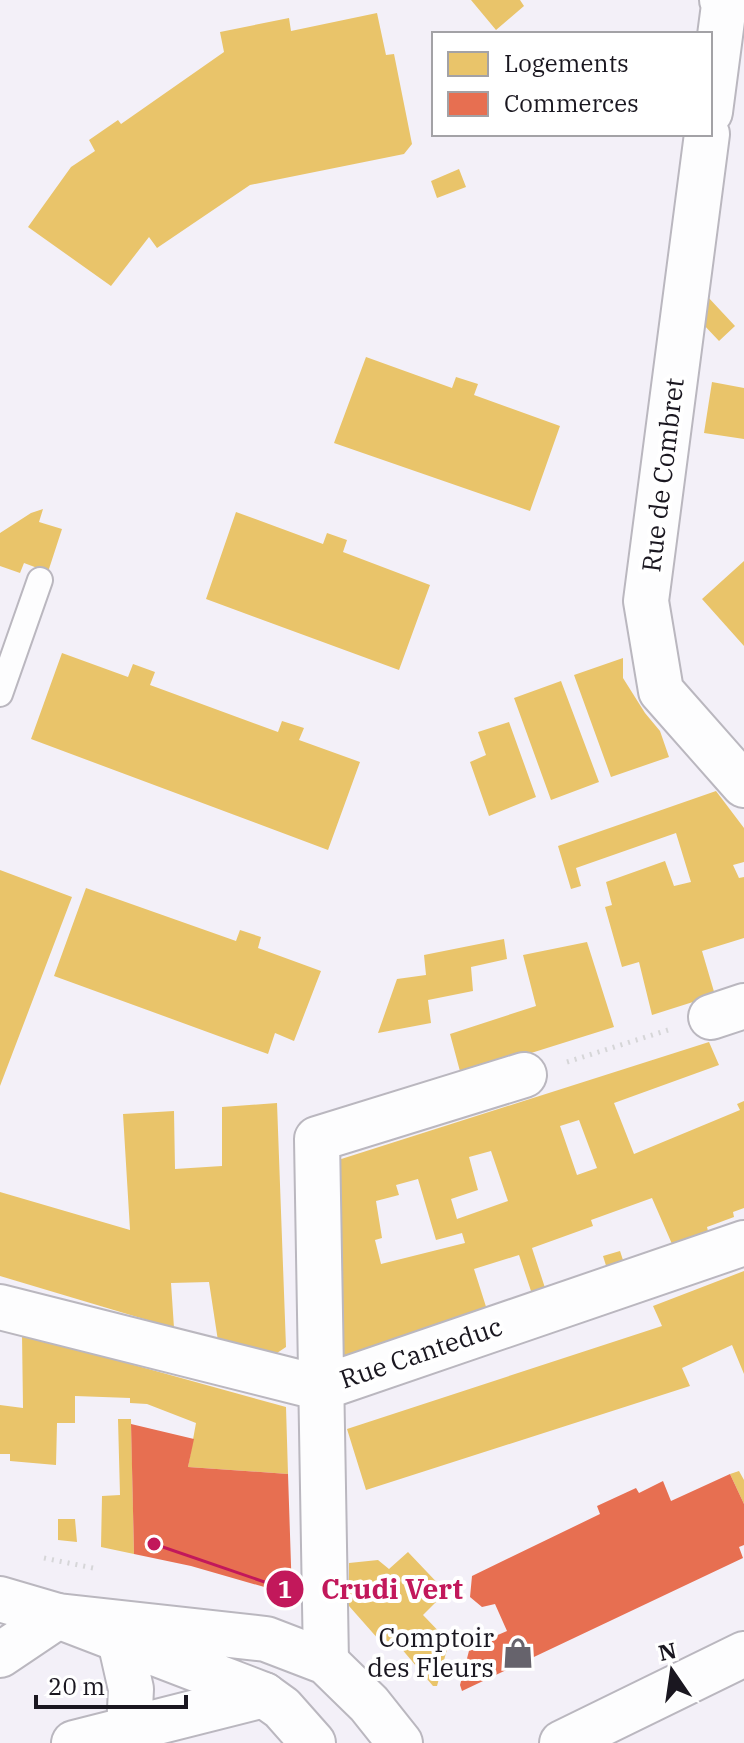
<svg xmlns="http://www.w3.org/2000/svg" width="744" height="1743" viewBox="0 0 744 1743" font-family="'IBM Plex Serif',serif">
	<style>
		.homes { fill: #e9c46a; fill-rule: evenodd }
		.shops { fill: #e76f51 }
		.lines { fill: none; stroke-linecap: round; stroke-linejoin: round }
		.service-casing { stroke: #bab7bf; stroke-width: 28 }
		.minor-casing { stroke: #bab7bf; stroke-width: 48 }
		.secondary-casing { stroke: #bab7bf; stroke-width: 48 }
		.path { stroke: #d6d6d8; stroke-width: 5; stroke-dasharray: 2 6; stroke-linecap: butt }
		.service { stroke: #fdfdfe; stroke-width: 24 }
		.minor { stroke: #fdfdfe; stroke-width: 44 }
		.secondary { stroke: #fdfdfe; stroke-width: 44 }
		.labels { text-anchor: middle; stroke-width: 8; stroke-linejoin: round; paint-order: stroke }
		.street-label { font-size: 26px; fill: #1a1720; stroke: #fff }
		.poi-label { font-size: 26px; fill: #1a1720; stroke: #fff; text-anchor: end }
		.leader { fill: none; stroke: #c2185b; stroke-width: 3 }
		.callout-dot { fill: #c2185b; stroke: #fff; stroke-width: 3 }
		.mark-label { font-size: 24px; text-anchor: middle; font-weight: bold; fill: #fff }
		.callout-label { font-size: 28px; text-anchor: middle; font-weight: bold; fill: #c2185b; stroke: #fff; stroke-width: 8; stroke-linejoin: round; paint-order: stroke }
	</style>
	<rect width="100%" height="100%" fill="#f3f0f8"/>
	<path class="homes" d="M471,0H520L524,6L496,30Z
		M377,13L386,55L394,54L412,144L404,154L250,185L157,248L149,237L111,286L28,227L71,167L95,151L89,140L118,120L121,124L224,52L220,32L289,18L291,31Z
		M459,169L466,187L437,198L431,181Z
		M707,296L735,326L719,341L702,323Z
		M366,357L452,388L456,377L478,384L474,395L560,426L530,511L334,443Z
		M712,382L744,388V439L704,433Z
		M43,509L39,522L62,529L48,572L24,563L20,573L0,566V533L31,513Z
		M236,512L323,544L327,533L347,540L343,552L430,585L399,670L206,599Z
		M744,561V646L702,599Z
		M62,653L128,677L133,664L155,672L150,685L278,732L282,721L304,728L299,740L360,762L328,850L31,739Z
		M623,658V678L645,713L660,731L669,757L611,777L574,675Z
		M561,681L599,782L551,800L514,698Z
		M509,722L536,797L489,816L470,762L486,755L478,732Z
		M716,791L744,828V862L733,865L739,878L744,877V938L702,951L715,995L652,1015L639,962L622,967L605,907L612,905L606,882L665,861L674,886L691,882L676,833L576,868L581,886L571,889L558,846Z
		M0,870L72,897L0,1086Z
		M86,888L236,941L240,930L261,937L258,948L321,971L294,1041L275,1033L268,1054L54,976Z
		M504,939L507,959L471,967L473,991L428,1000L431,1023L378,1033L397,979L426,975L424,955Z
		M587,942L614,1027L461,1075L450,1034L536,1006L523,955Z
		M709,1042L719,1065L614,1103L634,1154L740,1110L737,1104L744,1101V1208L733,1212L734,1217L707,1227L708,1231L672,1244L652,1198L591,1220L593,1226L532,1248L547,1294L534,1300L519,1255L474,1269L489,1316L342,1369L335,1161ZM579,1120L597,1168L577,1175L560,1126ZM491,1151L508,1201L457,1219L451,1199L478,1190L469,1157ZM418,1179L436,1240L462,1233L465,1243L381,1264L375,1240L382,1238L376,1201L399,1195L396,1185Z
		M277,1103L286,1347L271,1357L218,1341L209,1282L171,1283L174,1328L0,1276V1192L130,1230L123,1114L174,1111L175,1169L222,1166V1107Z
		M620,1251L625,1266L608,1272L603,1256Z
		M744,1271V1374L732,1345L682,1368L690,1386L366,1490L347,1429L662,1326L653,1306Z
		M22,1334L286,1407L288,1474L188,1467L196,1423L147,1404L130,1403V1398L75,1396V1423H57L56,1465L10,1461V1454H0V1405L23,1408Z
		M118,1419H131L134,1554L101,1547L102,1496L120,1495Z
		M739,1471L744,1480V1504L730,1474Z
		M58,1519H75L77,1542L58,1540Z
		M408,1552L446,1592L423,1615L449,1642L437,1686H433L395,1641L387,1649L349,1606V1563L378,1560L389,1569Z"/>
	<path class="shops" d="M131,1424L194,1439L188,1467L288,1474L292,1595L191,1566L134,1554Z
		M730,1474L744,1504V1545L739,1547L743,1558L462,1691L460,1685L470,1647L507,1631L495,1604L482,1607L470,1597L472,1576L600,1514L597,1506L636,1488L639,1493L663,1481L671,1501Z"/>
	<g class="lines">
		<defs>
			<path id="service" d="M0,694L40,580"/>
			<path id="minor" d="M710,112L724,5L722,0
				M707,134L646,601L661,691L744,785
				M711,1017L744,1006
				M0,1307L321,1388L744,1243
				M116,1623L131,1689L129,1729
				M0,1655L58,1616
				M326,1662L317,1139L524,1075
				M74,1743L264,1695"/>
			<path id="secondary" d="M0,1599L58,1616L264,1695L282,1708L313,1743
				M58,1616L266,1639L326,1662L369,1704L400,1743
				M562,1743L744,1654"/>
		</defs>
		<use href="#service" class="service-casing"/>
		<use href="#minor" class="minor-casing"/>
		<use href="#secondary" class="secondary-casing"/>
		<path class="path" d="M567,1062L668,1030
			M44,1558L93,1568"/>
		<use href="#service" class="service"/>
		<use href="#minor" class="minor"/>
		<use href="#secondary" class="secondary"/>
	</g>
	<defs>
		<symbol id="shop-bare" viewBox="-9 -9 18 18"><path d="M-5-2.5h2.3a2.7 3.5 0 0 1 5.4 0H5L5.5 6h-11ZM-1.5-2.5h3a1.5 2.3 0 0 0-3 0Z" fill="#66636c" stroke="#fff" stroke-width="2.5" paint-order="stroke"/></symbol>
	</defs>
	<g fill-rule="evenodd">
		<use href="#shop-bare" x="496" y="1631" width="44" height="44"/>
	</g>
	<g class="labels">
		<g class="street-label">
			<text transform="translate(663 475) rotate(-83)" y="9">Rue de Combret</text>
			<text transform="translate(421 1353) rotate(-19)" y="9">Rue Canteduc</text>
		</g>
		<g class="poi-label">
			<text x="494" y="1647">Comptoir<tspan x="494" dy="30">des Fleurs</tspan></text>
		</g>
	</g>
	<path class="leader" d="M154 1544L285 1589"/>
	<g class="callout-dot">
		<circle cx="154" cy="1544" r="8"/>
		<circle cx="285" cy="1589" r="20"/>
	</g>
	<g class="mark-label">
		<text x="285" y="1598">1</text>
	</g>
	<g class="callout-label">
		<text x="392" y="1599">Crudi Vert</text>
	</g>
	<rect x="432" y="32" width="280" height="104" fill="#ffffff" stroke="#a3a2a6" stroke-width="2"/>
	<rect x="448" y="52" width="40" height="24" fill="#e9c46a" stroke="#a3a2a6" stroke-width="2"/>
	<text x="504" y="72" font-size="24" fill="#1a1720">Logements</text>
	<rect x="448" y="92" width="40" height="24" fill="#e76f51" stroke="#a3a2a6" stroke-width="2"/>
	<text x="504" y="112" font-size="24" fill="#1a1720">Commerces</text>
	<g transform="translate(672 1671) rotate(347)" stroke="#ffffff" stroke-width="6" paint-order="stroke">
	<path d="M0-6L14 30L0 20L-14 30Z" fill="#1a1720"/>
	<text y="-12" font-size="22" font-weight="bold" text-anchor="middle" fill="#1a1720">N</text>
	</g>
	<path d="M36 1695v12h150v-12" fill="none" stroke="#1a1720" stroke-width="4"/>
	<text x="48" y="1695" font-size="24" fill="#1a1720" stroke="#ffffff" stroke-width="6" paint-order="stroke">20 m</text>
</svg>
